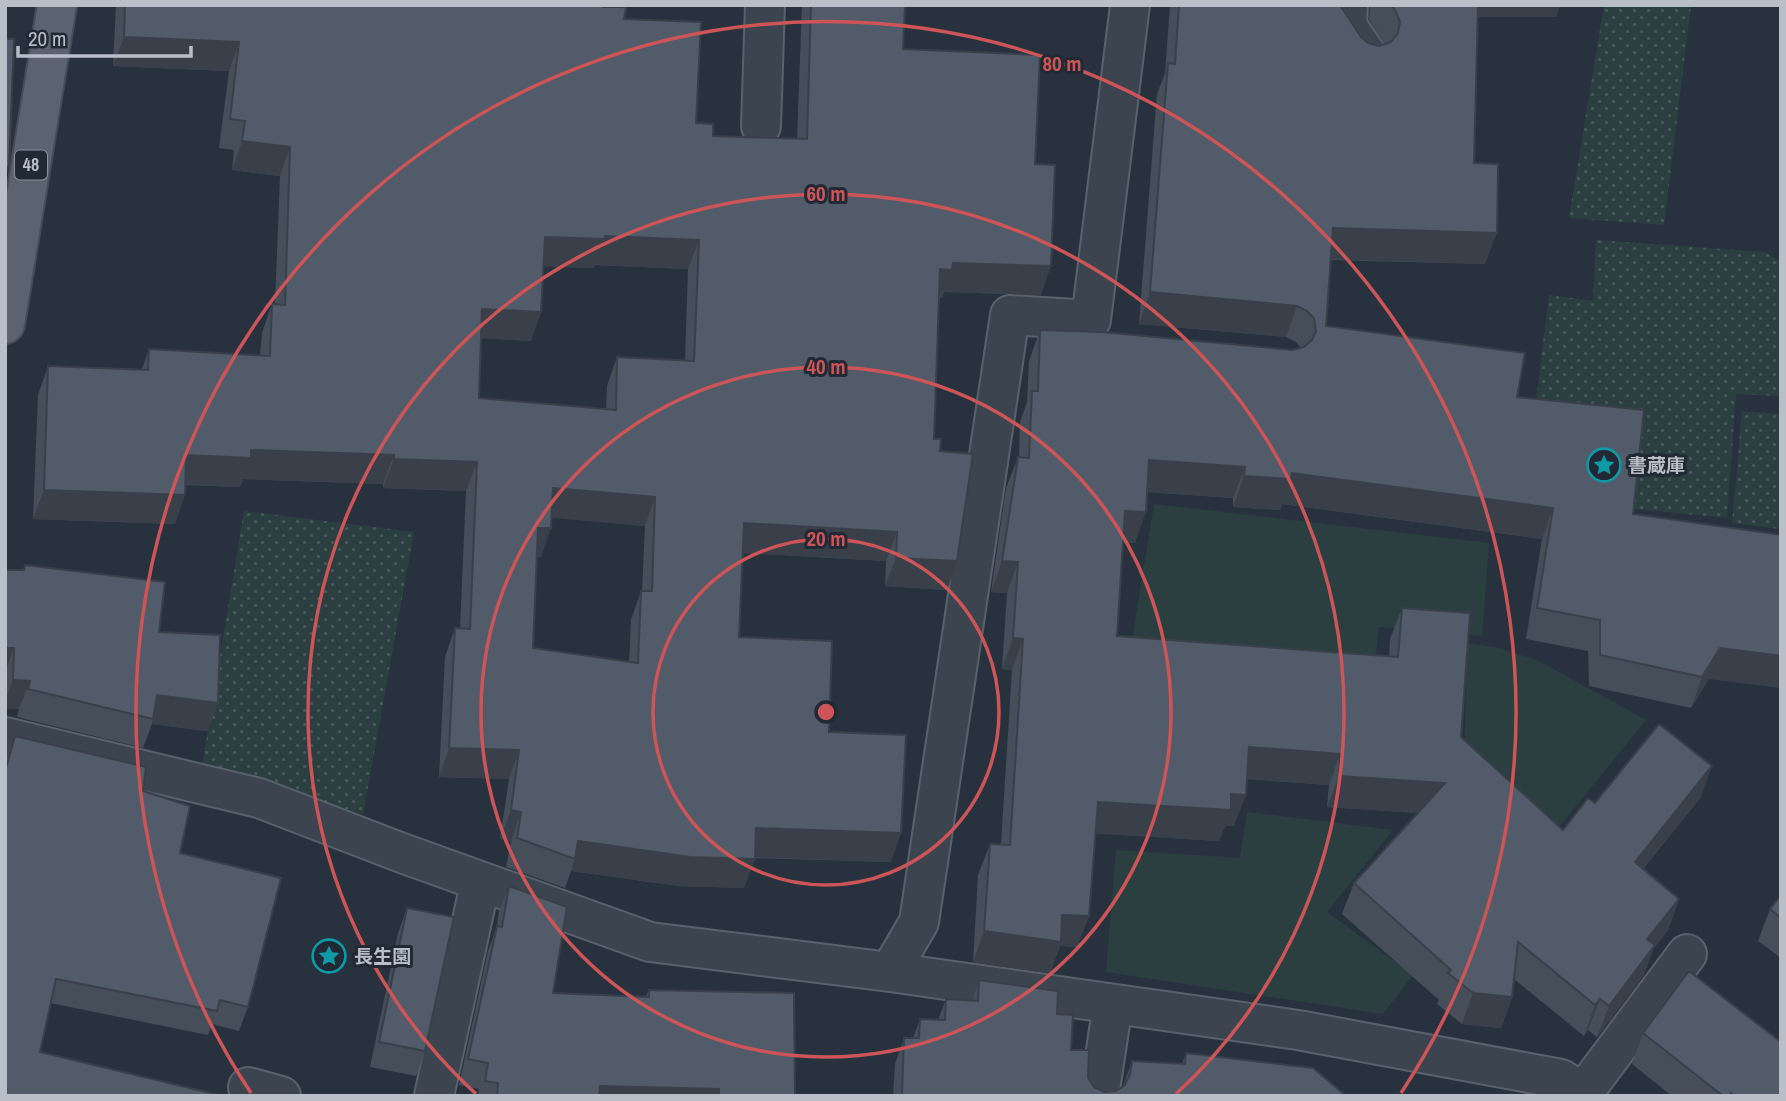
<svg xmlns="http://www.w3.org/2000/svg" width="1786" height="1101" viewBox="0 0 1786 1101" font-family="'Archivo Narrow','Noto Sans JP',sans-serif">
	<style>
		.grass { fill: url(#grass-dots) }
		.garden { fill: #2b3f41 }
		.lines { fill: none; stroke-linecap: round; stroke-linejoin: round }
		.minor-casing { stroke: #59626c; stroke-width: 42 }
		.primary-casing { stroke: #454d58; stroke-width: 42 }
		.minor { stroke: #3c444f; stroke-width: 38 }
		.primary { stroke: #5a636f; stroke-width: 38 }
		.wall { fill: #464e5a; fill-rule: evenodd }
		.shaded-wall { fill: #39404a }
		.building { fill: #515b69; stroke: #39404a; stroke-width: 2; fill-rule: evenodd }
		.ring { fill: none; stroke: #cd5558; stroke-width: 3.5 }
		.labels { text-anchor: middle; stroke-width: 6; stroke-linejoin: round; paint-order: stroke }
		.shield { fill: #202934; stroke: #8a929c; stroke-width: 2 }
		.shield-label { font-size: 18px; font-weight: bold; fill: #b8bfc9 }
		.poi-label { font-size: 19px; font-weight: bold; fill: #b8bfc9; stroke: #202934; text-anchor: start }
		.centre { fill: #cd5558; stroke: #202934; stroke-width: 3.5 }
		.ring-label { font-size: 21px; text-anchor: middle; font-weight: bold; fill: #cd5558; stroke: #202934; stroke-width: 6; stroke-linejoin: round; paint-order: stroke }
	</style>
	<defs>
		<pattern id="grass-dots" width="8" height="8" patternUnits="userSpaceOnUse" patternTransform="scale(1.75)"><rect width="8" height="8" fill="#2b3f41"/><path d="M2 2h.1M6 6h.1" fill="none" stroke="#48595b" stroke-width="1.8" stroke-linecap="round"/></pattern>
	</defs>
	<rect width="100%" height="100%" fill="#28323f"/>
	<path class="grass" d="M1604,5H1691L1664,225L1569,218Z
		M1596,240L1765,252L1781,262V396L1736,394L1727,518L1585,504L1533,426L1549,295L1593,301Z
		M1742,411L1781,414V529L1732,523Z
		M244,511L414,532L363,814L202,766Z"/>
	<path class="garden" d="M1154,504L1489,543L1482,636L1379,627L1373,678L1130,653Z
		M1467,643L1500,648L1539,661L1646,720L1551,837L1464,768Z
		M1247,812L1393,830L1327,912L1413,975L1383,1014L1106,972L1116,850L1240,858Z"/>
	<g class="lines">
		<defs>
			<path id="minor" d="M1348,5L1347,26L1367,55
				M761,126L765,5
				M5,737L259,798L402,853L650,942L890,972L1298,1030L1561,1079L1587,1096
				M890,972L919,922L1010,315L1091,320L1130,5
				M248,1087L281,1096
				M1583,1093L1687,954
				M434,1096L480,884
				M1099,1096L1113,1004"/>
			<path id="primary" d="M5,324L57,5"/>
		</defs>
		<use href="#minor" class="minor-casing"/>
		<use href="#primary" class="primary-casing"/>
		<use href="#minor" class="minor"/>
		<use href="#primary" class="primary"/>
	</g>
	<path class="wall" d="M116,5H603V7L624,19L696,123L713,136L797,139L802,5H905L903,49L1035,164L1041,295L944,292L942,298H938L934,439L940,451L947,590L885,586L886,561L743,553L739,637L829,732L891,862L755,858L744,888L679,886L571,871L565,888L506,867L511,841L500,839L509,779L439,777L445,657L455,628L460,629L466,491L383,488V484L243,479L240,487L185,485L175,524L33,519L38,395L48,366L142,369L149,349L260,355L262,333L272,304H275L280,176L232,170L234,150L219,148L229,71L113,66ZM595,265L688,269L685,360L617,357L607,386L606,409L479,398L481,338L531,341L543,266L594,268ZM552,517L645,526L642,591H641L631,620L629,662L533,648L537,557H541Z
		M1170,5H1340L1361,37L1368,43L1379,46L1385,44L1369,20L1370,5H1560L1556,17H1477L1474,163L1485,264L1331,260L1326,326L1517,397L1633,514L1709,679L1691,708L1589,686L1588,651L1526,639L1542,539L1282,504L1280,510L1233,507V498L1147,492L1135,543H1123L1117,636L1389,657L1390,639L1402,608L1461,737L1563,830L1595,803L1701,797L1643,869L1679,899L1668,930L1654,948L1643,976L1597,1037L1588,1030L1584,1036L1514,979L1512,997L1501,1028L1462,1024L1437,1004L1439,1000L1342,914L1354,883L1418,813L1327,807L1329,785L1247,779L1234,826H1225L1219,841L1095,833L1089,916L1077,947L1060,946L1050,973L973,962L978,875L990,844H1001L1012,670L1002,669L1007,593L991,592L1006,488L1018,457H1019L1020,422L1027,402L1029,361L1040,330L1292,350L1301,348L1296,342L1286,337L1139,324L1157,94L1165,73Z
		M25,565L159,632L218,703L207,731L152,724L143,748L17,717L19,709H5V570H23Z
		M15,736L143,791L180,853L248,1007L239,1031L212,1024L208,1035L50,1003L40,1052L5,1096V763Z
		M509,886L553,993L646,996L649,990L795,1096H478L479,1089L459,1085L488,951L497,926L499,911Z
		M1781,895V958L1758,941L1770,909Z
		M407,908L425,1051L416,1076L370,1067L398,933Z
		M979,980L1057,1014L1071,1050L1094,1087L1104,1092L1116,1091L1123,1086L1132,1061L1182,1064L1186,1053L1346,1096H893L895,1064L904,1038H913L920,1019L938,1020L946,999L972,1001Z
		M1643,1033L1781,1096H1672L1632,1064Z"/>
	<path class="shaded-wall" d="M1471,5H1560L1556,17H1467Z
		M124,37L239,42L229,71L113,66Z
		M242,141L290,147L280,176L232,170Z
		M5,166L9,167L5,178Z
		M1333,228L1497,233L1485,264L1321,259Z
		M605,236L699,240L688,269L595,265L594,268L534,266L545,237Z
		M953,263L1051,266L1041,295L944,292L942,298H929L940,269Z
		M1150,292L1297,306L1286,337L1139,324Z
		M482,309L541,312L531,341L472,338Z
		M251,450L394,455L383,484L243,479L240,487L176,484L186,455Z
		M394,459L477,462L466,491L383,488Z
		M1149,460L1245,467L1233,498L1137,491Z
		M1292,473L1553,508L1542,539L1282,504L1280,510L1233,507L1244,476Z
		M553,488L655,497L645,526L542,517Z
		M44,490L185,495L175,524L33,519Z
		M1125,511L1146,512L1135,543L1114,542Z
		M744,523L897,532L886,561L734,552Z
		M538,528H551L541,557H528Z
		M896,558L957,561L947,590L885,586Z
		M1002,561L1018,562L1007,593L991,592Z
		M1013,638L1023,639L1012,670L1002,669Z
		M5,648H14L5,672Z
		M1720,648L1781,656V688L1709,679L1691,708L1702,677Z
		M13,680L30,681L19,709H5V701Z
		M157,695L218,703L207,731L152,724L153,719Z
		M1249,747L1340,754L1329,785L1238,778Z
		M449,748L519,750L509,779L439,777Z
		M1712,766L1701,797L1623,893L1635,862Z
		M1339,776L1445,783L1434,814L1327,807Z
		M1231,794L1246,795L1234,826H1225L1219,841L1086,833L1098,802Z
		M511,810L521,812L511,841L500,839Z
		M756,828L901,833L891,862L746,857Z
		M578,841L755,859L744,888L679,886L571,871L575,859Z
		M1679,899L1668,930L1654,948L1643,976L1597,1037L1609,1006L1647,939Z
		M1062,915L1089,916L1077,947L1060,946L1050,973L973,962L984,931Z
		M1473,993L1512,997L1501,1028L1462,1024Z
		M1600,999L1588,1030L1584,1036L1595,1005Z
		M600,1086L719,1089L717,1096H596Z"/>
	<path class="building" d="M125,5H603V7H626L624,19L701,22L696,123L713,124V136L807,139L811,5H905L903,49L1040,55L1035,164L1055,165L1051,266L953,263L952,270L940,269L934,439H941L940,451L973,454L957,561L896,558L897,532L744,523L739,637L832,641L829,732L906,735L901,833L756,828L755,859L690,857L578,841L575,859L517,838L521,812L511,810L519,750L449,748L455,628L470,629L477,462L394,459V455L251,450V458L186,455L185,495L44,490L48,366L148,370L149,349L270,356L272,304L285,305L290,147L242,141L245,121L230,119L239,42L124,37ZM605,236L699,240L694,361L617,357L616,410L479,398L482,309L541,312L545,237L605,239ZM553,488L655,497L652,591H641L638,663L533,648L538,528H551Z
		M1179,5H1340L1361,37L1368,43L1379,46L1391,42L1398,33L1400,22L1396,12L1392,5H1478L1474,163L1498,164L1497,233L1333,228L1326,326L1525,353L1517,397L1644,410L1633,514L1781,535V656L1720,648L1702,677L1600,655V620L1537,608L1553,508L1292,473L1291,479L1244,476L1245,467L1149,460L1146,512L1125,511L1117,636L1398,657L1402,608L1470,613L1461,737L1563,830L1588,798L1595,803L1659,724L1712,766L1635,862L1679,899L1647,939L1655,945L1609,1006L1600,999L1595,1005L1518,942L1512,997L1473,993L1448,973L1451,970L1354,883L1445,783L1339,776L1340,754L1249,747L1246,795L1231,794V810L1098,802L1089,916L1062,915L1061,942L984,931L990,844L1010,845L1023,639L1013,638L1018,562L1002,561L1018,457L1029,458L1032,391H1038L1040,330L1102,332L1292,350L1304,347L1312,340L1316,331L1314,318L1307,311L1297,306L1150,292L1168,63L1175,64Z
		M5,39H14L9,167L5,166Z
		M25,565L165,582L159,632L220,635L218,703L157,695L153,719L28,689L30,681L13,680L14,648H5V570H24Z
		M15,736L146,767L143,791L190,806L180,853L281,878L248,1007L220,1000L217,1011L56,979L40,1052L223,1096H5V772Z
		M509,886L567,907L553,993L649,997V990L794,993L795,1096H719V1089L600,1086L599,1096H497L498,1083L485,1081L488,1063L468,1059L497,926L502,927Z
		M1781,895V918L1770,909Z
		M407,908L454,917L425,1051L379,1042Z
		M1689,971L1781,1042V1096H1735L1731,1093L1728,1096H1723L1643,1033Z
		M979,980L1058,991L1057,1014L1073,1015L1071,1050H1089L1088,1078L1094,1087L1104,1092L1116,1091L1125,1085L1130,1074L1132,1061L1185,1064L1186,1053L1313,1068L1346,1096H902L904,1038H919L920,1019L945,1020L946,999L978,1001Z"/>
	<g class="ring">
		<circle cx="826" cy="712" r="173"/>
		<circle cx="826" cy="712" r="345"/>
		<path d="M476 1094A518 518 0 1 1 1176 1094"/>
		<path d="M251 1093A690 690 0 1 1 1401 1093"/>
	</g>
	<defs>
		<symbol id="sight-ring" viewBox="-11 -11 22 22"><circle r="9.5" fill="#202934" stroke="#0f9aa8" stroke-width="1.5"/><path d="M0-6L1.8-2.2L6-1.7L2.9 1.2L3.7 5.4L0 3.3L-3.7 5.4L-2.9 1.2L-6-1.7L-1.8-2.2Z" fill="#0f9aa8"/></symbol>
	</defs>
	<g fill-rule="evenodd">
		<use href="#sight-ring" x="1585" y="446" width="38" height="38"/>
		<use href="#sight-ring" x="310" y="937" width="38" height="38"/>
	</g>
	<g class="labels">
		<rect class="shield" x="15" y="150.5" width="32" height="29" rx="5"/>
		<g class="shield-label">
			<text x="31" y="171">48</text>
		</g>
		<g class="poi-label">
			<text x="1628" y="472">書蔵庫</text>
			<text x="354" y="963">長生園</text>
		</g>
	</g>
	<circle cx="826" cy="712" r="10" class="centre"/>
	<g class="ring-label">
		<text x="1062" y="71">80 m</text>
		<text x="826" y="201">60 m</text>
		<text x="826" y="374">40 m</text>
		<text x="826" y="546">20 m</text>
	</g>
	<rect width="1786" height="1101" fill="none" stroke="#b8bfc9" stroke-width="14"/>
	<path d="M18 46v10h173v-10" fill="none" stroke="#b8bfc9" stroke-width="3.5"/>
	<text x="28" y="46" font-size="21" fill="#b8bfc9" stroke="#202934" stroke-width="5" paint-order="stroke">20 m</text>
</svg>
